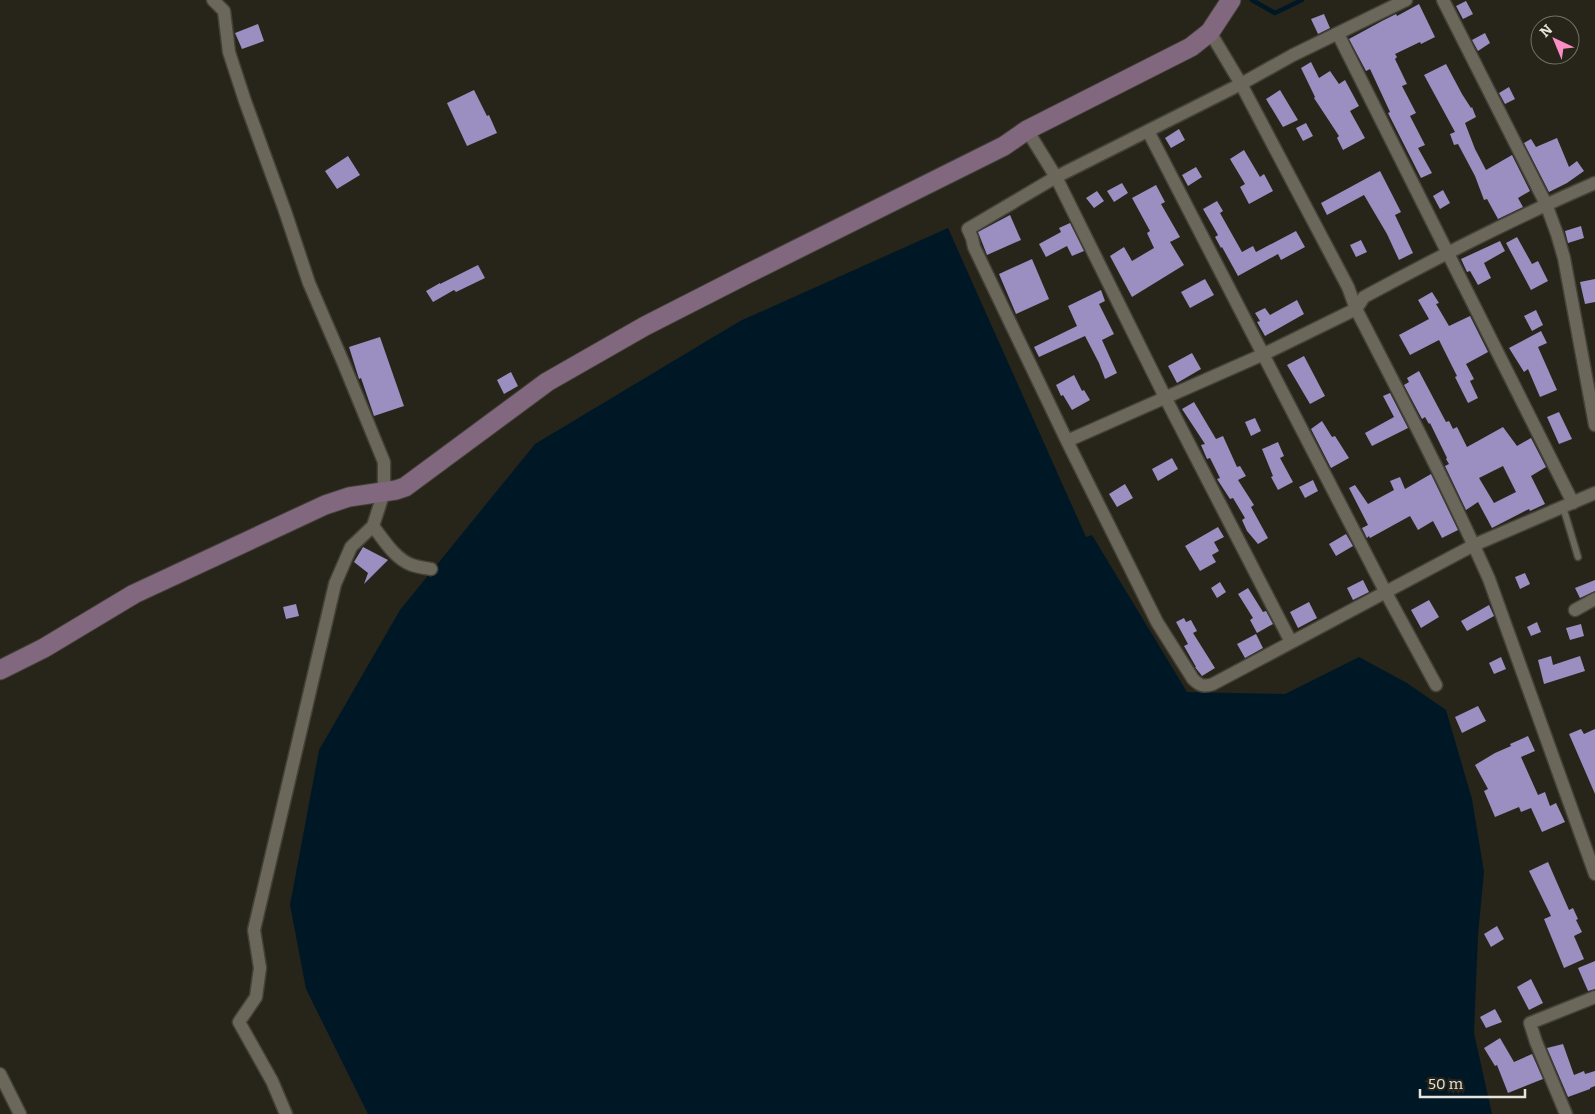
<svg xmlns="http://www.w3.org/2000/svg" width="1595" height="1114" viewBox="0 0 1595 1114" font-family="Bitter,serif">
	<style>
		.water { fill: #001826 }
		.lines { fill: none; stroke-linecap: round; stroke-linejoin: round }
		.stream { stroke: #001826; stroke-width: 4.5 }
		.building { fill: #9b8ec0; fill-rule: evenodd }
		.lane-casing { stroke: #434138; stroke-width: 9 }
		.street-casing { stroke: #434138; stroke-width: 15 }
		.secondary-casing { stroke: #434138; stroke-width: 21 }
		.lane { stroke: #6b675a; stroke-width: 6 }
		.street { stroke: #6b675a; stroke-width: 12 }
		.secondary { stroke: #81687f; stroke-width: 19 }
	</style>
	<rect width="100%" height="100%" fill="#272419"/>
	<path class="water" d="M948,228L1086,537L1092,535L1187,692L1285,694L1359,657L1407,683L1446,710L1472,799L1484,872L1478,935L1474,1033L1492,1114H368L306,989L290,905L319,750L400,610L535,444L740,321Z"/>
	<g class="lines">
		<path class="stream" d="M1252,0L1275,13L1302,0"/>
	</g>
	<path class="building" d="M1466,1L1473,14L1463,19L1456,6Z
		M1419,4L1435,37L1421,44L1420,42L1395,54L1397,57L1395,59L1407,84L1402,86L1416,113L1410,116L1425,145L1418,148L1432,173L1421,178L1388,113L1390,112L1370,69L1366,71L1349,39L1382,21L1396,14L1397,16Z
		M1324,14L1330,28L1318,34L1311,19Z
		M258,24L264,41L242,49L235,33Z
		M1485,33L1490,43L1478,51L1472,40Z
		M1311,62L1319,78L1330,71L1339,84L1345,80L1359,106L1350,111L1365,138L1343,150L1337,138L1339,136L1314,98L1315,97L1301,68Z
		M1446,64L1462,94L1471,108L1472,107L1476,117L1465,123L1475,149L1486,170L1512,155L1530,191L1518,198L1523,207L1498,219L1487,199L1484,200L1475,176L1458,144L1454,145L1450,134L1455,132L1424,75Z
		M1509,87L1515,99L1505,104L1499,93Z
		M474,90L487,116L489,115L497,133L467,146L447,103Z
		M1280,90L1298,120L1283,127L1266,99Z
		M1306,123L1313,136L1303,141L1296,128Z
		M1179,129L1185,140L1171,148L1165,138Z
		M1557,138L1569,167L1577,161L1584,171L1567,183L1549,192L1524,143L1531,139L1536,147Z
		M1244,150L1260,177L1264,174L1273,191L1249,204L1240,187L1245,184L1230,159Z
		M348,156L360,175L337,189L325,171Z
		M1196,167L1202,177L1188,186L1182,175Z
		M1380,171L1401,212L1395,215L1413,253L1399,260L1387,234L1364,195L1327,215L1321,203Z
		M1122,183L1128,193L1114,202L1107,191Z
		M1156,185L1165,202L1161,204L1180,237L1170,242L1184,265L1132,297L1110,256L1124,247L1132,261L1154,248L1147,233L1150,231L1132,198Z
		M1443,190L1450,203L1440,209L1433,196Z
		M1097,191L1104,201L1094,208L1086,198Z
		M1217,201L1223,211L1220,213L1242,252L1253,246L1256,252L1296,231L1305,247L1281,260L1278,254L1238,276L1222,247L1221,248L1215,237L1218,235L1203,209Z
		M1010,215L1021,240L987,255L978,232Z
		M1070,223L1084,251L1072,256L1067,246L1046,257L1039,244L1061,232L1059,228Z
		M1581,226L1584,238L1568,243L1565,231Z
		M1517,237L1532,264L1538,261L1548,281L1531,290L1506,243Z
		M1361,240L1367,252L1356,257L1350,245Z
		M1500,241L1505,251L1484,263L1491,278L1478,285L1470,271L1467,272L1461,259Z
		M1032,259L1049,299L1016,314L999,274Z
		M478,265L485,278L456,292L454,290L433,302L426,291L440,283V284Z
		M1205,279L1214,295L1190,308L1181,292Z
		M1595,279V302L1585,304L1580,282Z
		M1101,290L1105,301L1099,304L1114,334L1102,340L1117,373L1105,379L1099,363L1085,336L1039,357L1034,347L1077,326L1068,306Z
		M1432,292L1439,303L1436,304L1449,326L1470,316L1488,352L1466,364L1474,379L1470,381L1478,398L1468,403L1455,377L1457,376L1439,340L1410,355L1399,335L1429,319L1418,300Z
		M1297,300L1304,314L1265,336L1257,322L1260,321L1255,313L1265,308L1270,315Z
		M1536,310L1543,325L1532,331L1524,316Z
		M1541,331L1547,343L1538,347L1557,390L1540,397L1528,369L1524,372L1509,348Z
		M380,337L404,406L374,416L361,378L359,379L349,347Z
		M1192,353L1201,369L1177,383L1168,366Z
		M1304,356L1325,396L1310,404L1287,365Z
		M1419,371L1446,422L1449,421L1453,429L1457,427L1467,447L1503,427L1517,446L1531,438L1546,467L1531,476L1545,504L1530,511L1529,509L1492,528L1478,502L1466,510L1445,466L1449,464L1446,459L1447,458L1430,423L1429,424L1425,417L1422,419L1404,385L1409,382L1407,378ZM1503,466L1516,492L1494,503L1479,478Z
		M511,372L518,386L504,394L497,380Z
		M1074,375L1082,391L1084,390L1090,400L1072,410L1063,395L1061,396L1056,385Z
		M1390,393L1408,428L1372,446L1365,433L1394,417L1383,396Z
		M1194,402L1216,439L1223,436L1237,467L1240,466L1246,476L1238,480L1254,505L1251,507L1268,538L1258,544L1247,531L1242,520L1245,518L1233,498L1230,499L1217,479L1220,478L1210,458L1207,459L1201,445L1205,444L1182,409Z
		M1559,412L1572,439L1559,444L1547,417Z
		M1255,418L1261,431L1251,436L1245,422Z
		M1322,421L1332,437L1335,436L1349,458L1331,468L1311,429Z
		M1278,442L1284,456L1280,458L1293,482L1278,490L1271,477L1273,476L1262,449Z
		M1172,458L1178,469L1158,481L1152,469Z
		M1431,474L1458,530L1442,538L1433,521L1418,530L1410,516L1370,538L1369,536L1367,538L1362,528L1368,525L1349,488L1355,485L1368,504L1394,490L1390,481L1400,477L1405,489Z
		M1313,480L1318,491L1305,498L1299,487Z
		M1125,484L1133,498L1117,507L1109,494Z
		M1218,527L1224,537L1214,542L1219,551L1212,555L1216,562L1200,571L1185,546Z
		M1346,534L1353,546L1336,556L1329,544Z
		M363,547L388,560L364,584L368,573L354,562Z
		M1525,573L1530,584L1520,589L1515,577Z
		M1363,580L1369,592L1353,600L1347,588Z
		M1595,580V591L1580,598L1575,588Z
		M1220,582L1226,592L1217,598L1211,588Z
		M1248,588L1263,612L1266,611L1273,624L1257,633L1250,620L1253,618L1238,594Z
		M1429,600L1439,617L1421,628L1411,610Z
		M1309,602L1317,618L1298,628L1290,612Z
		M296,604L299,616L286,619L283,607Z
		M1489,605L1494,616L1467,631L1461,621Z
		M1184,618L1186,622L1191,620L1197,631L1193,633L1215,668L1202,676L1195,667H1196L1184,646L1188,644L1176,622Z
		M1537,622L1541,632L1531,636L1527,627Z
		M1581,624L1584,636L1570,640L1566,628Z
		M1256,634L1263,648L1245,658L1237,644Z
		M1551,656L1553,665L1580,656L1585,671L1544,684L1538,660Z
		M1501,657L1506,669L1494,674L1489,663Z
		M1478,706L1486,721L1462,733L1455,717Z
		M1581,729L1584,734L1595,729V794L1569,734Z
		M1528,736L1535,751L1521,757L1538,795L1545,792L1550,806L1556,803L1565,822L1542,832L1531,808L1521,812L1519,807L1495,817L1484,791L1488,789L1475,765L1495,753L1511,746L1510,744Z
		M1548,862L1569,910L1573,908L1578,919L1576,920L1582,932L1574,936L1584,959L1564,968L1544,919L1551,916L1529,871Z
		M1497,926L1504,939L1491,947L1484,934Z
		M1595,961V989L1588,991L1578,968Z
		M1531,979L1543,1003L1529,1010L1517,987Z
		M1495,1009L1502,1022L1486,1028L1480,1017Z
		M1500,1038L1514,1062L1532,1054L1543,1079L1508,1093L1497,1065L1495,1066L1484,1048Z
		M1563,1044L1574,1075L1584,1071L1585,1074L1595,1071V1086L1590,1088V1089L1568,1097L1547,1048Z"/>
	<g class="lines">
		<defs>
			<path id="lane" d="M1563,507L1578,557"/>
			<path id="street" d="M213,0L224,11L229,52L245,101L285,211L309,283L343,362L384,462V492L373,526L351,547L335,584L254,930L260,968L256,997L239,1022L272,1081L286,1114
				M1406,0L1293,55L1241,84L1056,177L968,229L972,238L974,247L1067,441L1157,622L1193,679C1200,686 1204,687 1213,684L1474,545L1595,493
				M1443,0L1546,204L1557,234L1564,258L1595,425
				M1210,32L1241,84L1348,287L1356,309C1402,398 1448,487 1489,579L1595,874
				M1338,34L1573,503
				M1027,130L1056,177L1165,397L1291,642
				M1148,131L1385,591L1436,685
				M1067,441L1264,354L1356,309L1364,297C1440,256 1516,217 1595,183
				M373,526C383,539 395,559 412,565C418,567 425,568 431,569
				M1575,610L1595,599
				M0,1074L20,1114
				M1566,1114L1536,1042L1530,1023L1595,997"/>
			<path id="secondary" d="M0,670L44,648L134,594L325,505L349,497L396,490L405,487L547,382L645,326L747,274L1004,146L1027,130L1191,47L1210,32L1231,0"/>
		</defs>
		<use href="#lane" class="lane-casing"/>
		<use href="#street" class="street-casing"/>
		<use href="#secondary" class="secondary-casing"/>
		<use href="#lane" class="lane"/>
		<use href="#street" class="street"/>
		<use href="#secondary" class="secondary"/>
	</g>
	<g transform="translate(1555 40) rotate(316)"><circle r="24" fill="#272419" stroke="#737167"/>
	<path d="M0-4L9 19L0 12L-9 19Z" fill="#fb8fc5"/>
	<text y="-8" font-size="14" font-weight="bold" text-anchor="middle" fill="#e6e4dc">N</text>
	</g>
	<path d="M1420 1089v8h105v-8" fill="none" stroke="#e6e4dc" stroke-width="2.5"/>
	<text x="1428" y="1089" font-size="15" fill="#e6e4dc" stroke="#272419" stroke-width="4" paint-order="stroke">50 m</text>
</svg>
